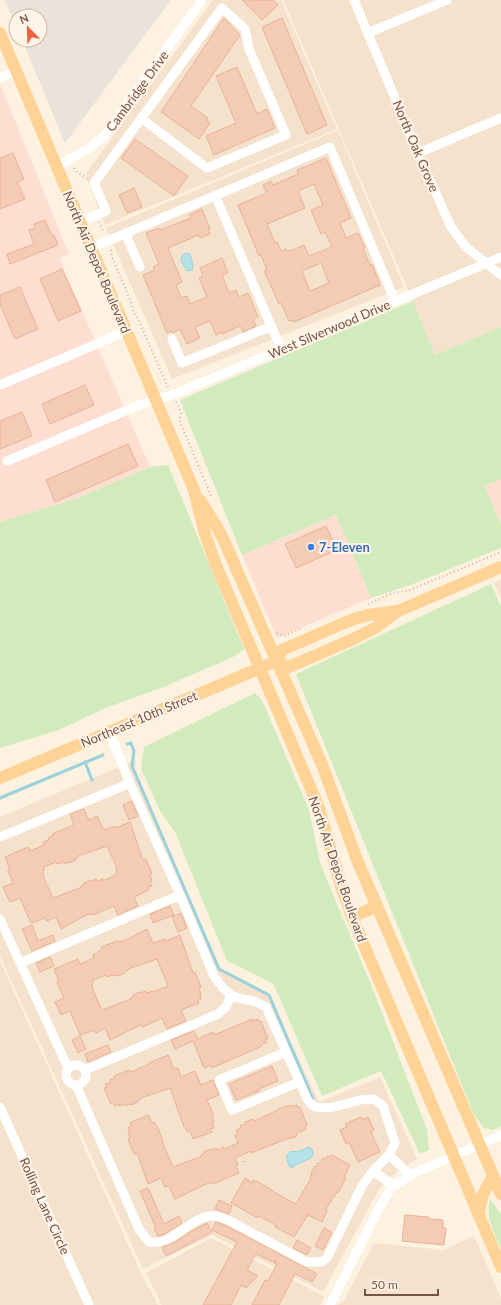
<svg xmlns="http://www.w3.org/2000/svg" width="501" height="1305" viewBox="0 0 501 1305" font-family="Lato,sans-serif">
	<style>
		.residential { fill: #f5e2cd }
		.commercial { fill: #ffded2 }
		.industrial { fill: #ebe2db }
		.green { fill: #d2ebbd }
		.water { fill: #b3e2e7; stroke: #99d2da }
		.lines { fill: none; stroke-linecap: round; stroke-linejoin: round }
		.stream { stroke: #99d2da; stroke-width: 3 }
		.building { fill: #f4ccb5; stroke: #e8b195; fill-rule: evenodd }
		.path { stroke: #d9af99; stroke-width: 2; stroke-dasharray: 1 3; stroke-linecap: butt }
		.minor { stroke: #fff; stroke-width: 9 }
		.major { stroke: #ffd395; stroke-width: 12 }
		.shop-dot { fill: #3f7fe0; stroke: #fff4e7; stroke-width: 1.5 }
		.labels { text-anchor: middle; stroke-width: 4; stroke-linejoin: round; paint-order: stroke }
		.street-label { font-size: 13px; fill: #755546; stroke: #fff4e7 }
		.shop-label { font-size: 13px; font-weight: bold; fill: #366cbe; stroke: #fff4e7; text-anchor: start }
	</style>
	<rect width="100%" height="100%" fill="#fdf1df"/>
	<path class="residential" d="M213,0H281L337,129L105,225L86,177L87,172Z
		M283,0H501V327L435,355L407,287Z
		M338,130L404,287L172,379L106,228Z
		M501,579V599L494,583Z
		M136,760L134,771L222,972L268,993L319,1102L380,1077L417,1159L401,1169L388,1179L378,1191L323,1292L212,1235L143,1269L0,956V817Z
		M0,961L140,1271L158,1305H0Z
		M474,1236L501,1298V1305H337L343,1302L374,1243L443,1250Z
		M211,1238L324,1296L320,1305H162L146,1273Z"/>
	<path class="commercial" d="M0,84L69,254L59,258L150,467L78,498L0,522V283L6,280L0,282Z
		M501,479V525L485,486Z
		M336,515L371,598L277,638L242,555Z"/>
	<path class="industrial" d="M5,0H171L65,143L22,40H40V16H16V26Z"/>
	<path class="green" d="M413,301L435,355L501,327V479L485,486L501,525V548L413,584L371,598L336,515L242,555L180,400Z
		M168,465L244,649L233,657L166,686L103,709L59,730L0,748V522L78,498L150,467Z
		M491,584L501,606V1126L493,1130L484,1128L474,1115L296,674Z
		M255,693L262,700L309,810L320,863L374,992L427,1130L429,1150L420,1154L381,1071L322,1096L273,983L227,961L175,832L160,811L141,769L144,747Z
		M490,1199L501,1214V1249C494,1232 485,1217 490,1199Z"/>
	<path class="water" d="M186,253L190,254L193,265L192,270L187,271L181,260L182,256Z
		M309,1147L312,1149L313,1155L311,1158L293,1166V1168L289,1166V1164L286,1158C290,1148 292,1153 300,1151C303,1151 305,1148 309,1147Z"/>
	<g class="lines">
		<path class="stream" d="M127,744L131,743L134,751L132,766L219,969L269,995L313,1099
			M85,762L92,780
			M0,798L103,755"/>
	</g>
	<path class="building" d="M242,0H273L278,5L262,20Z
		M224,18L240,35L191,106L208,118L207,120L210,123L199,139L161,112Z
		M282,18L327,125L307,134L262,27Z
		M237,67L257,114L267,109L275,128L214,155L206,136L236,123L216,76Z
		M135,139L188,176L174,196L121,158Z
		M13,153L24,179L17,182L25,199L0,209V158Z
		M326,158L351,218L340,223L346,238L358,233L365,248L363,249L370,265L372,264L380,285L294,322L293,320L289,321L281,303L279,304L271,286L264,271L267,270L261,255L259,256L238,205L267,193L263,185L271,181L273,185L298,174L297,170ZM314,184L323,205L311,210L321,234L325,232L332,247L309,256L304,245L293,250L287,251L286,249L281,251L277,242L275,243L267,224L305,208L298,191ZM321,263L329,283L310,291L302,271Z
		M134,188L142,207L127,213L119,195Z
		M202,209L210,229H208L210,234L200,238L199,235L168,248L182,282L176,285L181,298L187,296L190,304L207,297L199,278L203,276L200,268L222,258L228,273L222,275L229,293L236,290L239,297L248,293L258,317L253,319L256,326L243,332L240,326L222,334L221,332L216,335L210,321L195,327L200,338L187,344L180,329L173,333L172,331L167,333L143,275L155,270L153,267L159,264L146,233L159,228L160,230L191,218L189,215Z
		M45,220L52,236L54,235L58,245L10,264L7,254L34,244L29,230L35,228L34,224Z
		M62,269L81,311L58,321L40,279Z
		M20,287L38,329L15,339L0,304V295Z
		M85,385L94,405L50,424L42,404Z
		M22,412L32,436L0,449V421Z
		M128,444L138,466L55,502L46,480Z
		M326,526L337,550L296,568L285,544Z
		M132,801L138,816L129,820L123,805Z
		M84,809L89,820L97,816L104,830L115,826L116,828L130,822L143,860L146,859L152,874L150,875L152,881L150,882L152,886L148,887L149,890L134,897L138,906L118,915L114,906L93,915V914L86,915L61,929L56,917L47,921L45,918L31,923L20,898L10,902L3,887L13,883L8,871L10,870L5,857L28,847L30,851L44,845L43,842L49,840L48,838L53,836L52,834L74,825L70,814ZM107,846L117,868L116,875L103,881V879L98,881L96,879L92,881L91,880L84,883L85,884L81,886L82,887L53,898L43,876L44,867L56,862L57,864L62,862L64,864L68,862L69,863L76,860L75,859L79,857L78,856Z
		M170,906L174,915L153,923L150,914Z
		M181,913L187,928L178,932L172,917Z
		M32,925L38,941L53,935L55,941L32,951L22,929Z
		M147,929L153,943L165,939L166,941L180,935L193,973L195,972L201,987L199,988L201,994H200L201,999L198,1000L199,1003L181,1010L186,1021L167,1029L162,1018L143,1027L142,1025L136,1027L110,1040L105,1028L96,1033L94,1030L80,1035L70,1011L61,1015L55,1002L64,998L57,982H59L54,969L78,959L80,964L94,958L93,955L102,949L101,947L117,941V942L124,941ZM157,959L168,986L153,992L152,991L147,993L145,991L141,993L140,992L133,995L134,996L130,998L131,999L102,1010L92,988L93,980L106,975L107,977L112,975L113,976L118,975V976L125,973V972L128,970V969Z
		M50,957L54,966L40,972L36,963Z
		M252,1019V1021L258,1019L259,1022L261,1021L268,1039H265L267,1042L262,1044V1046L212,1068L211,1065L204,1068L193,1041L175,1049L171,1040L194,1031L198,1039L213,1032L214,1035Z
		M80,1036L86,1049L78,1053L72,1040Z
		M108,1045L111,1052L88,1062L85,1054Z
		M168,1055L174,1069L178,1068L181,1077L195,1071L201,1085L213,1080L219,1095L207,1100L214,1116L212,1117L214,1122L212,1123L214,1128L210,1129L212,1132L193,1139L190,1131L188,1132L184,1127L170,1088L141,1098V1099L137,1101L138,1102L131,1105L130,1104L126,1106L124,1104L119,1106V1104L115,1106L112,1103L111,1104L104,1088L107,1087L105,1084L111,1082L110,1080L115,1078L114,1076L129,1070L130,1072L136,1070L149,1064V1063Z
		M272,1066L278,1081L259,1089V1091L236,1100L229,1084Z
		M291,1105L292,1107L297,1105L298,1108L300,1107L307,1125L305,1126L306,1129L296,1134L297,1136L289,1139V1138L251,1153V1151L235,1158L238,1165L236,1166L239,1173L213,1184V1182L206,1184L175,1199L169,1186L165,1187L161,1178L148,1184L137,1153L134,1154L128,1139H130L128,1133L130,1132L128,1128L131,1126L130,1123L148,1115L152,1123L154,1122L158,1128L163,1141V1144L173,1167L202,1156L201,1155L205,1153L204,1152L211,1149L212,1150L216,1148L218,1150L223,1147L224,1149L238,1143L235,1135L238,1133L236,1130L241,1128L240,1126L246,1124L245,1122L253,1119L254,1121L278,1110V1109Z
		M361,1117L362,1120L368,1117L374,1130L371,1132L380,1152L358,1162L349,1142L346,1144L340,1130L347,1127L345,1124Z
		M332,1155L350,1165L344,1177L346,1178L338,1193L337,1192L326,1209L327,1211L322,1222L308,1215L294,1237L275,1227L276,1225L259,1216L258,1218L231,1203L245,1178L252,1183L253,1180L260,1183L272,1190L274,1192L296,1204L311,1178L310,1177L312,1174L311,1173L315,1166L316,1167L318,1163H321L323,1158L325,1159L327,1156H331Z
		M148,1188L164,1224L179,1216L182,1223L163,1235L158,1236L154,1228H156L140,1191Z
		M219,1200L232,1206L229,1214L215,1209Z
		M405,1215L429,1217V1219L443,1220V1228H446L444,1245L402,1241Z
		M216,1222L227,1226L317,1274L312,1282L295,1274L279,1305H252L265,1280L268,1281L277,1264L274,1263L276,1260L273,1262L256,1254L247,1270L258,1276L246,1288L241,1285L231,1305H203L237,1242L212,1230Z
		M207,1223L212,1232L166,1256L162,1247L175,1242L190,1232Z
		M324,1228L332,1232L323,1250L315,1246Z
		M297,1240L311,1248L307,1255L293,1248Z"/>
	<g class="lines">
		<path class="path" d="M74,168C77,174 83,174 86,179
			M99,222L104,233
			M111,250L112,257L131,302L134,313L138,319L168,387
			M176,402L181,412L180,422L212,498
			M368,604L392,593L410,590L501,552
			M277,633L283,636L300,629
			M244,1161V1163"/>
		<path class="minor" d="M354,0L418,153L451,227L466,247L501,275
			M368,33L447,0
			M0,78L16,71
			M418,153L501,118
			M57,166L87,150L104,136L202,0
			M215,195L281,349
			M80,222L106,211L94,183L222,8L245,29L249,49L286,135L207,168L141,118
			M125,233L140,267
			M91,248L330,147L395,301
			M172,339L182,363L272,326
			M0,385L127,331
			M7,461L139,405L175,394L501,257
			M0,837L130,783
			M0,919L68,1068
			M20,963L180,895
			M286,1052L219,1080L232,1110L299,1082
			M66 1075a10 10 0 1 1 20 0a10 10 0 1 1-20 0Z
			M85,1070L218,1014L226,1007L231,995
			M76,1085L139,1229L149,1242C171,1247 188,1219 209,1216C216,1215 223,1218 230,1221L307,1262H321L327,1258L362,1186L373,1171L389,1155L395,1143L383,1106L374,1099L360,1100L330,1108L315,1107L308,1101L266,1007L254,1001L238,998L231,995L223,988L214,976L180,895L130,783L109,732
			M0,1107L89,1305
			M389,1155L410,1175
			M373,1171L394,1186
			M330,1305L376,1214L391,1188L410,1175L501,1135"/>
		<path class="major" d="M0,33L194,490L205,534L216,565L319,808L341,886L352,917L501,1267
			M200,500L218,529L225,543L323,767L357,860L501,1194
			M277,661L289,667L353,639L375,628L398,611L501,567
			M0,778L277,661L282,650L351,620L368,615L398,611
			M352,917L377,906
			M478,1214L483,1195L493,1175"/>
	</g>
	<circle class="shop-dot" cx="311" cy="547" r="4"/>
	<g class="labels">
		<g class="street-label">
			<text transform="translate(137 91) rotate(-54)" y="5">Cambridge Drive</text>
			<text transform="translate(416 146) rotate(67)" y="5">North Oak Grove</text>
			<text transform="translate(97 262) rotate(67)" y="5">North Air Depot Boulevard</text>
			<text transform="translate(329 329) rotate(-23)" y="5">West Silverwood Drive</text>
			<text transform="translate(139 719) rotate(-23)" y="5">Northeast 10th Street</text>
			<text transform="translate(338 869) rotate(71)" y="5">North Air Depot Boulevard</text>
			<text transform="translate(45 1206) rotate(66)" y="5">Rolling Lane Circle</text>
		</g>
		<g class="shop-label">
			<text x="319" y="552">7-Eleven</text>
		</g>
	</g>
	<g transform="translate(28 28) rotate(337)"><circle r="19" fill="#fff4e7" stroke="#c8b4a7"/>
	<path d="M0-3L7 15L0 10L-7 15Z" fill="#ef5e3d"/>
	<text y="-6" font-size="11" font-weight="bold" text-anchor="middle" fill="#755546">N</text>
	</g>
	<path d="M365 1289v6h73v-6" fill="none" stroke="#755546" stroke-width="2"/>
	<text x="371" y="1289" font-size="12" fill="#755546" stroke="#fff4e7" stroke-width="3" paint-order="stroke">50 m</text>
</svg>
